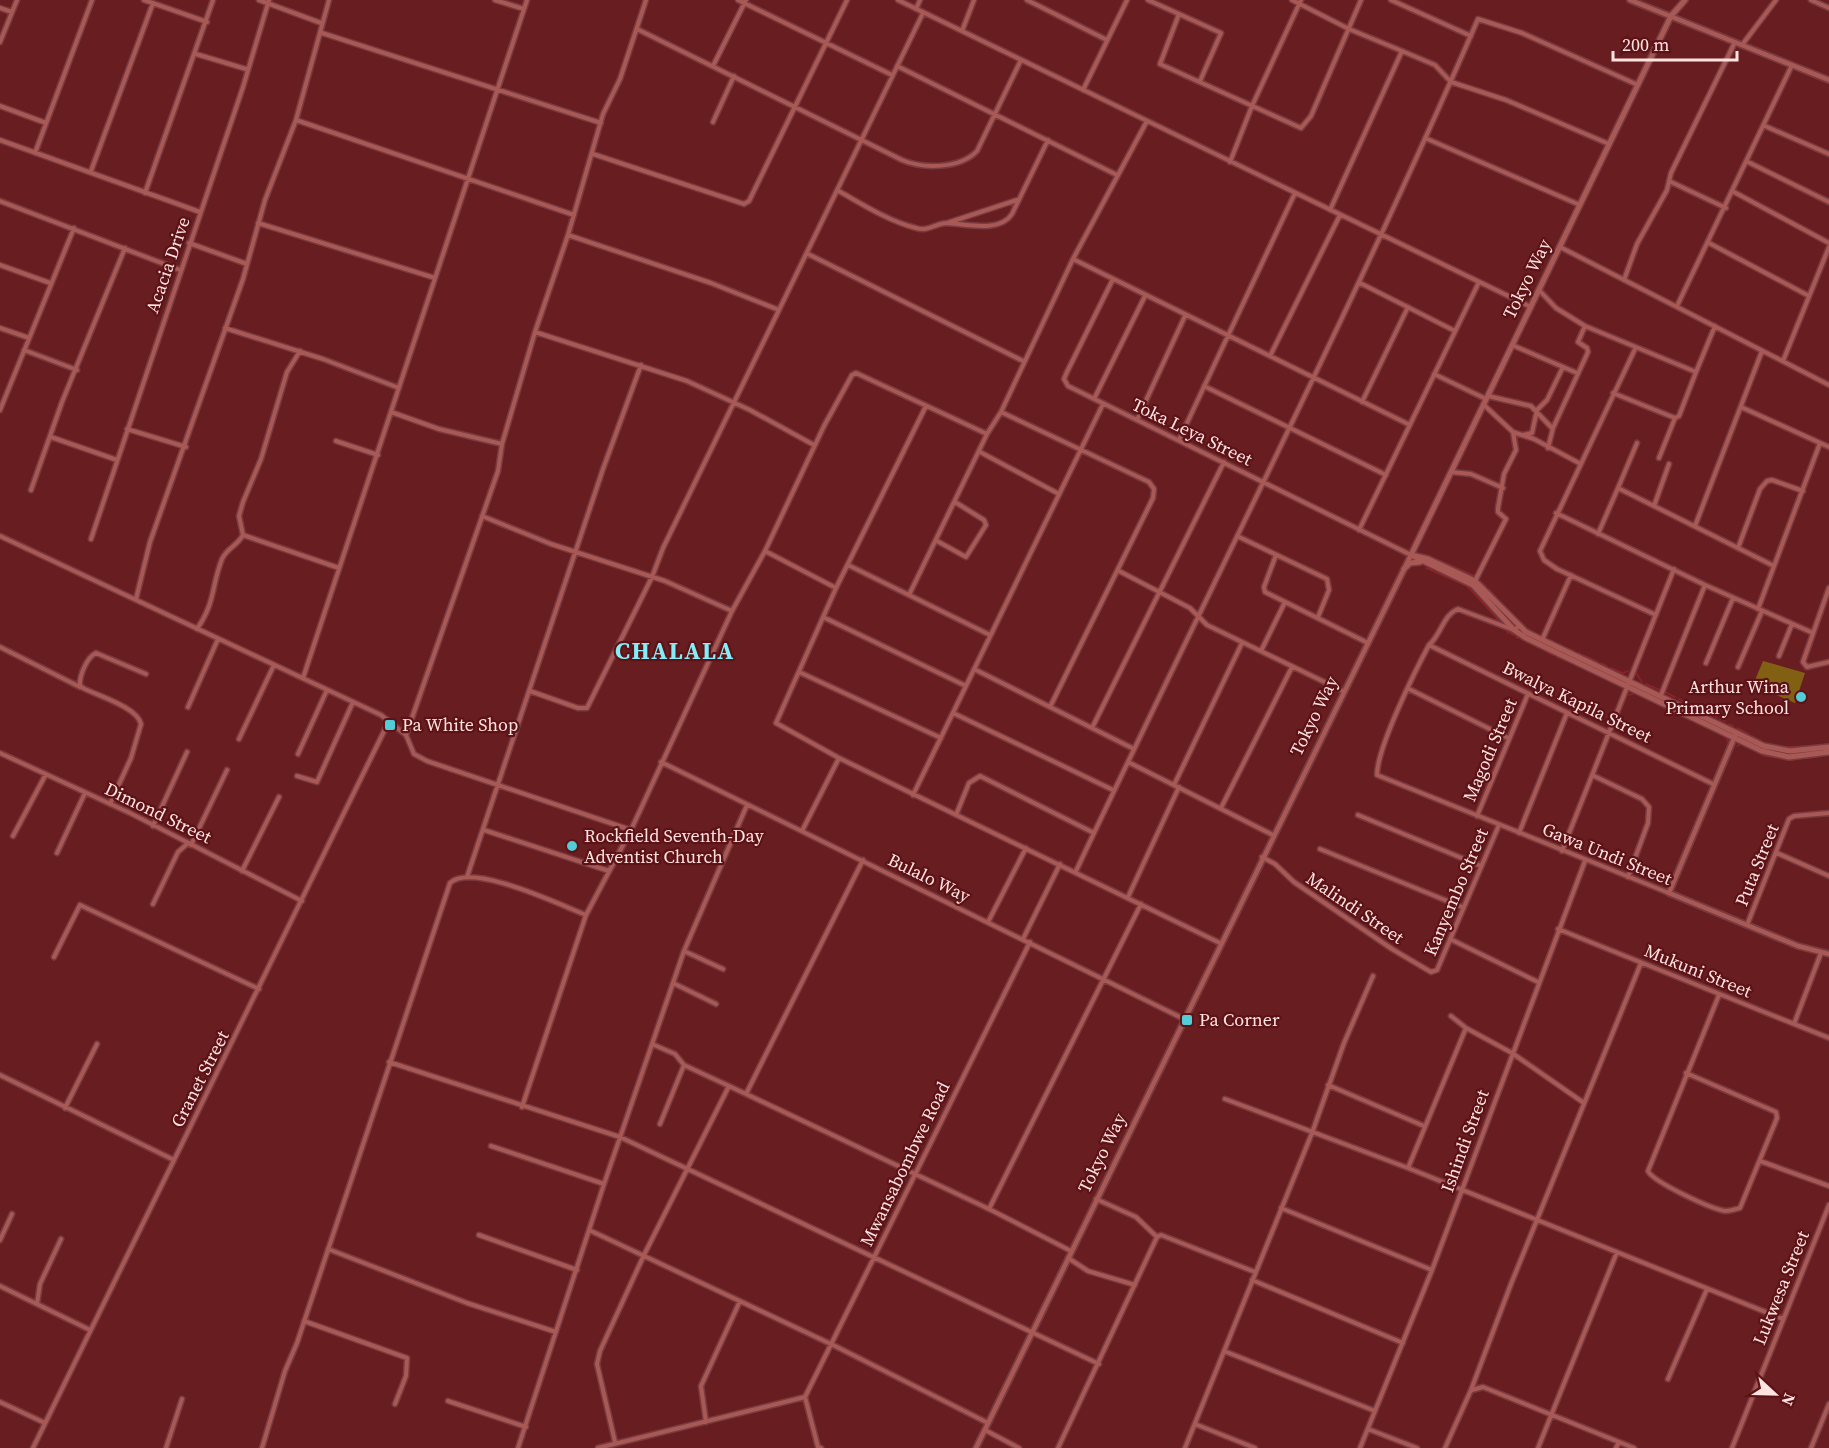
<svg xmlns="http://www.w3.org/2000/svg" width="1829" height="1448" viewBox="0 0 1829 1448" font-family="'Source Serif 4',serif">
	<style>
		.green { fill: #816014 }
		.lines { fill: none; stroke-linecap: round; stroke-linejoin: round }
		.stream { stroke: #902227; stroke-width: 1.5 }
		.minor-casing { stroke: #783b3f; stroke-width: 7 }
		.tertiary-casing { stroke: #783b3f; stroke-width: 8 }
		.secondary-casing { stroke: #783b3f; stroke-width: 8 }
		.minor { stroke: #a85855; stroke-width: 4 }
		.tertiary { stroke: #a85855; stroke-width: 4.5 }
		.secondary { stroke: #a85855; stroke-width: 5 }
		.poi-dot { fill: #52ccd6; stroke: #5c1216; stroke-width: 2 }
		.labels { text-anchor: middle; stroke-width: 4.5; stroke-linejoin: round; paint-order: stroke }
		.street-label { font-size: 18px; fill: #ffe3e0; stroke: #5c1216 }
		.poi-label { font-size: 18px; fill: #ffe3e0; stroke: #5c1216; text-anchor: start }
		.district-label { font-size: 24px; font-weight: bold; letter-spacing: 1.5px; fill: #83eef8; stroke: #5c1216 }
	</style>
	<rect width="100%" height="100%" fill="#681e20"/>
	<path class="green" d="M1763,661L1805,673L1795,703L1753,685Z"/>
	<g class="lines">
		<path class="stream" d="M1429,556L1475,576
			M1426,568L1467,586L1503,625
			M1480,581L1486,586
			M1489,589L1500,602
			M1529,629L1539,636
			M1507,632L1514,635
			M1516,637L1518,638
			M1521,639L1530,643
			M1547,639L1562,646
			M1535,646L1542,649
			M1566,648L1574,651
			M1545,651L1553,655
			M1579,653L1580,654
			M1583,655L1598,662
			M1557,657L1572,663
			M1601,663L1607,666
			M1611,668L1623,673L1628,671
			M1636,673L1642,682
			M1646,684L1660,690
			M1665,692L1675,697
			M1629,695L1635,693
			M1679,699L1683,701
			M1686,703L1696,708
			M1700,709L1707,713
			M1712,715L1717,717
			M1720,719L1725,721
			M1729,724L1733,726
			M1737,728L1749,734
			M1725,736L1728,742
			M1752,736L1761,741
			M1737,746L1741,744L1765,756L1793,760
			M1814,746L1829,744
			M1786,747L1809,746
			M1807,758L1817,757"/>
		<defs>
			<path id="minor" d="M144,0L207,22
				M259,0L321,23
				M329,0L296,120L574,215
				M495,0L524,9
				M738,0L892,75
				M898,0L1531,307
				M1027,0L1105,39
				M1148,0L1221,33L1200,81
				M1292,0L1349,29L1402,51L1330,210
				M1391,0L1471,36
				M1811,0L1829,8
				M0,8L12,12
				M916,9L920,0
				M1179,14L1160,64L1301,128L1311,116L1361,0
				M637,29L902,160C923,169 960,169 977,151L1021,60
				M962,31L974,0
				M322,33L601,123
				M0,42L17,0
				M1742,45L1776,0
				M1402,51L1435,65L1451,82L1506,100L1609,144
				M196,54L246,69
				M713,66L746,0
				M897,66L1117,175
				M1083,90L1127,0
				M0,106L46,123
				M713,122L734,76
				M1765,126L1829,154
				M1425,138L1580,205
				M0,140L200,212
				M35,153L92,0
				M593,154L744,204L749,201L847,0
				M1230,162L1252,106L1301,0
				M1748,162L1829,202
				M91,171L153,3
				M1669,181L1726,208
				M837,190C862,204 888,221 916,228C928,232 936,223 947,223C966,224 1000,233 1012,214L1048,140
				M1734,192L1829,243
				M145,193L213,0
				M0,201L180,270
				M258,223L435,278
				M947,223L1017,200
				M568,235L711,283L779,310L923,13
				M189,243L247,264
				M1709,243L1809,296
				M1560,247L1829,385
				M808,254L1023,361
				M1073,259L1410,425
				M0,265L50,283
				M1113,279L1067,372L1064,379L1068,386L1411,555
				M1624,280L1637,244L1667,190L1671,173L1735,42
				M1360,283L1455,331
				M1539,290L1556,308L1585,326L1696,372L1715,326
				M1677,306L1792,65
				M0,328L29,338
				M225,328L323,359L399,388
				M535,332L687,381L750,410L814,445
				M1512,345L1577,373
				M1636,347L1540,551L1544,560L1557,569L1656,615
				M24,350L77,370
				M1270,356L1340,215
				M1783,361L1829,247
				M1434,374L1486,399
				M1204,386L1386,475
				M1613,393L1675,418L1679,416L1696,372
				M1488,396L1531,406L1552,428
				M1094,399L1145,296
				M1362,402L1408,307
				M1484,405L1513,432L1534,439L1579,463
				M926,406L836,588L776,723L839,758L1220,943
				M1741,407L1829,447
				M0,410L74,228
				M391,412L439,429L502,444
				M1001,412L1149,482L1154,489L1153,498L1050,707
				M1137,420L1185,316
				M127,429L186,447
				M1523,435L1532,433L1537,410L1547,400L1563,367
				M51,437L117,460
				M1179,440L1295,193
				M336,441L378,455
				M1548,448L1553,428L1588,352L1587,348L1578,342L1585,326
				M980,452L1059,494
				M1659,458L1675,418
				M1451,472L1471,474L1503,488
				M1618,488L1637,443
				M31,490L62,402L125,248
				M1654,506L1669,464
				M1556,513L1705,585L1813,633
				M482,516L551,544L665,581L732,611
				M1695,526L1762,351
				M1359,530L1479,282
				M1598,534L1618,488L1774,566
				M243,535L339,568
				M0,536L381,715L406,735L414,754L427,761L631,830L732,611L765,551L824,426L852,375L856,373L987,434
				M1237,536L1327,579L1329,590L1318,617
				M91,539L243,87L269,0
				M937,541L966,557L986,525L984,520L955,502
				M1738,548L1760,489L1767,481L1772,480L1803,491
				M765,551L836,588
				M1276,555L1264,587L1265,592L1368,643
				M848,565L990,635
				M1119,571L1190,608L1207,625L1343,691
				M1475,581L1506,519L1498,512V508L1504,474L1516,450L1513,432
				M1829,588L1803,662L1807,667L1829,662
				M909,595L987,434L1001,412L1073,259L1147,121
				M136,599L150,542L243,279L265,200L296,120
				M1758,609L1820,443
				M825,618L966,686
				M1518,627L1514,630L1458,609C1443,615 1441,635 1429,645C1415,671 1377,748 1377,775L1669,893
				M197,629C216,601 211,587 222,559C227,548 237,546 243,535L239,516L243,502L261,459L287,372L300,351
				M1542,640L1571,575
				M1429,645L1713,784
				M0,647L80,687
				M1261,651L1285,602
				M1779,656L1792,624
				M1706,663L1733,598
				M1738,667L1762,611
				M974,669L1134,749
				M799,672L941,738
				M303,678L527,0
				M1409,689L1508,738
				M530,691L578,708H587L652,577L663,548L779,310
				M1661,695L1705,585
				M188,707L218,639
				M953,713L1113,790
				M1092,728L1224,462
				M406,735L498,471L502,444L535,332L568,235L603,114L620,79L646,0
				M239,739L274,665
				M0,753L130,813L302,901
				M298,754L327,690
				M661,762L1184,1019
				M1128,762L1273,835
				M1592,775L1642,799L1649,807L1648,823L1628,877
				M297,776L317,782L353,702
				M1174,785L1242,643
				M913,795L1103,404
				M110,804L131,758L141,724C137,707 98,696 83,688L80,686C79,676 87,657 96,653L146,674
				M1221,808L1292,667
				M956,815L969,783L980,776L1094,833
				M1358,815L1481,866
				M1477,816L1528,694
				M153,826L187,752
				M484,830L609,871
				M802,831L839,758
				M1519,833L1567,713
				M13,836L46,774
				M191,845L227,770
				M1320,849L1462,907
				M1562,851L1674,569
				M57,853L85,793
				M1777,853L1829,876
				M1262,857L1275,864L1294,882L1392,949L1431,972L1437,970L1499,825
				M863,860L746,1094L989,1209L1071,1251
				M242,871L279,797
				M1076,871C1210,587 1353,308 1478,19L1522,33L1638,85
				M467,877L603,469L641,365
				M1128,897L1179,787
				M153,904L178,852L187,844
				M988,922L1026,848
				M1747,925L1789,819L1794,816L1829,813
				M1558,929L1829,1038
				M1023,939L1060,864
				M1450,939L1538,982
				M684,951L723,969
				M54,957L80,905L259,989
				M673,983L716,1004
				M1794,1024L1821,953
				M1466,1028L1512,1053L1584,1103
				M652,1044L675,1054L684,1065L746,1094
				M389,1062L620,1137L1099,1364
				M1686,1073L1776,1112L1777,1118L1740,1208C1736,1209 1731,1211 1726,1211C1713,1210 1653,1182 1648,1171L1719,995
				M0,1075L174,1160
				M1328,1085L1424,1126
				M1225,1099L1408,1168L1783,1319
				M522,1107L586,915L631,830
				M65,1108L97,1044
				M660,1124L684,1065
				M491,1146L604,1184
				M1760,1161L1829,1186
				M1408,1168L1466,1028L1451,1016
				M1096,1199L1136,1217L1157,1237
				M1281,1208L1432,1270
				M989,1209L1141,904
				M589,1230L833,1345L988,1423
				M479,1235L577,1270
				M1157,1237L1161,1235L1255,1272
				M0,1240L12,1214
				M328,1249L467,1303L556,1332
				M1068,1258L1088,1271L1135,1285
				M1252,1280L1403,1343
				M0,1286L90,1330
				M37,1304L40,1284L61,1239
				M304,1321L407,1358L406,1376L395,1404
				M1224,1351L1375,1411
				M1668,1379L1707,1289
				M1472,1390L1483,1387L1634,1448
				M805,1397L1030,942
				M805,1397L818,1447L821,1448
				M448,1401L526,1427
				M0,1402L45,1423
				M706,1422L701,1386L740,1301
				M1195,1424L1255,1448
				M1368,1429L1417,1448
				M985,1430L1019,1448
				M615,1442L597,1364L600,1351L644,1255L729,1086
				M33,1448L389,721
				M166,1448L182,1399
				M262,1448L285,1371L297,1343L450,883C472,862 560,905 586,915
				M518,1448L604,1184L684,951L747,805
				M598,1448L805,1397
				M1058,1448L1157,1237
				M1185,1448L1312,1133L1344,1043L1373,976
				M1360,1448L1432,1270L1585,861
				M1445,1448L1471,1390L1511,1284L1641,963
				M1538,1448L1617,1252
				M1616,1448L1619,1442
				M1732,1448L1829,1205
				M1811,1448L1829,1404"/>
			<path id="tertiary" d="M1630,0L1829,80
				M1735,736L1669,893L1798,946L1829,954
				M976,1448L1411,555"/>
			<path id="secondary" d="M1411,555L1671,16L1685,0
				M1411,555L1473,585L1514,630L1526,638L1762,751L1789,757L1829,752
				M1411,555L1428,559L1475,581L1526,632L1764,746L1790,751L1829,747
				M1404,569L1410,563L1420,562"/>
		</defs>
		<use href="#minor" class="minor-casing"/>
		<use href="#tertiary" class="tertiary-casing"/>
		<use href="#secondary" class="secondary-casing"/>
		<use href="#minor" class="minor"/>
		<use href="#tertiary" class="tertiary"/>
		<use href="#secondary" class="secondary"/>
	</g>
	<g class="poi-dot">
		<circle cx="1801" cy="697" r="6"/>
		<rect x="384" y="719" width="12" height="12" rx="3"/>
		<circle cx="572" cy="846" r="6"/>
		<rect x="1181" y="1014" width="12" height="12" rx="3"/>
	</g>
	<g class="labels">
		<g class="street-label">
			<text transform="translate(168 265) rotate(-71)" y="6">Acacia Drive</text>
			<text transform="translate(1527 279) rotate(-64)" y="6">Tokyo Way</text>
			<text transform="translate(1192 432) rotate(26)" y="6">Toka Leya Street</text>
			<text transform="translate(1577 702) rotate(26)" y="6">Bwalya Kapila Street</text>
			<text transform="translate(1314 716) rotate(-64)" y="6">Tokyo Way</text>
			<text transform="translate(1490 750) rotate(-67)" y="6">Magodi Street</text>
			<text transform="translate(158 813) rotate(26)" y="6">Dimond Street</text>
			<text transform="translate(1607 854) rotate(22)" y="6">Gawa Undi Street</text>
			<text transform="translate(1757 865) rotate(-68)" y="6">Puta Street</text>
			<text transform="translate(929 878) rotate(26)" y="6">Bulalo Way</text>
			<text transform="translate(1456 892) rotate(-67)" y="6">Kanyembo Street</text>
			<text transform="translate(1355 908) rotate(34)" y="6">Malindi Street</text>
			<text transform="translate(1698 971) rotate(22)" y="6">Mukuni Street</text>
			<text transform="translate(200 1079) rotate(-63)" y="6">Granet Street</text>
			<text transform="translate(1465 1141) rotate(-70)" y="6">Ishindi Street</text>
			<text transform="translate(1102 1153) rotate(-64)" y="6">Tokyo Way</text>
			<text transform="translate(905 1164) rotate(-64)" y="6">Mwansabombwe Road</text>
			<text transform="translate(1781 1288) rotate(-68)" y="6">Lukwesa Street</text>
		</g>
		<g class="poi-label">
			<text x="1789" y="693" text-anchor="end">Arthur Wina<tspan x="1789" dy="21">Primary School</tspan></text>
			<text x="402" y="731">Pa White Shop</text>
			<text x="584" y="842">Rockfield Seventh-Day<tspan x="584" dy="21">Adventist Church</tspan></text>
			<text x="1199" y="1026">Pa Corner</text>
		</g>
		<g class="district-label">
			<text x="675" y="659">CHALALA</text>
		</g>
	</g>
	<g transform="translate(1775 1394) rotate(112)" stroke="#5c1216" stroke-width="4.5" paint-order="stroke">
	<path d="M0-4.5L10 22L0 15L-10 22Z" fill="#ffe3e0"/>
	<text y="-9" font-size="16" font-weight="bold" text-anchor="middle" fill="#ffe3e0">N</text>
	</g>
	<path d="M1613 51v9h124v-9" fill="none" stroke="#ffe3e0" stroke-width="3"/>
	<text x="1622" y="51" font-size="18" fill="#ffe3e0" stroke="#5c1216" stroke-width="4.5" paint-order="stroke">200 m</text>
</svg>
